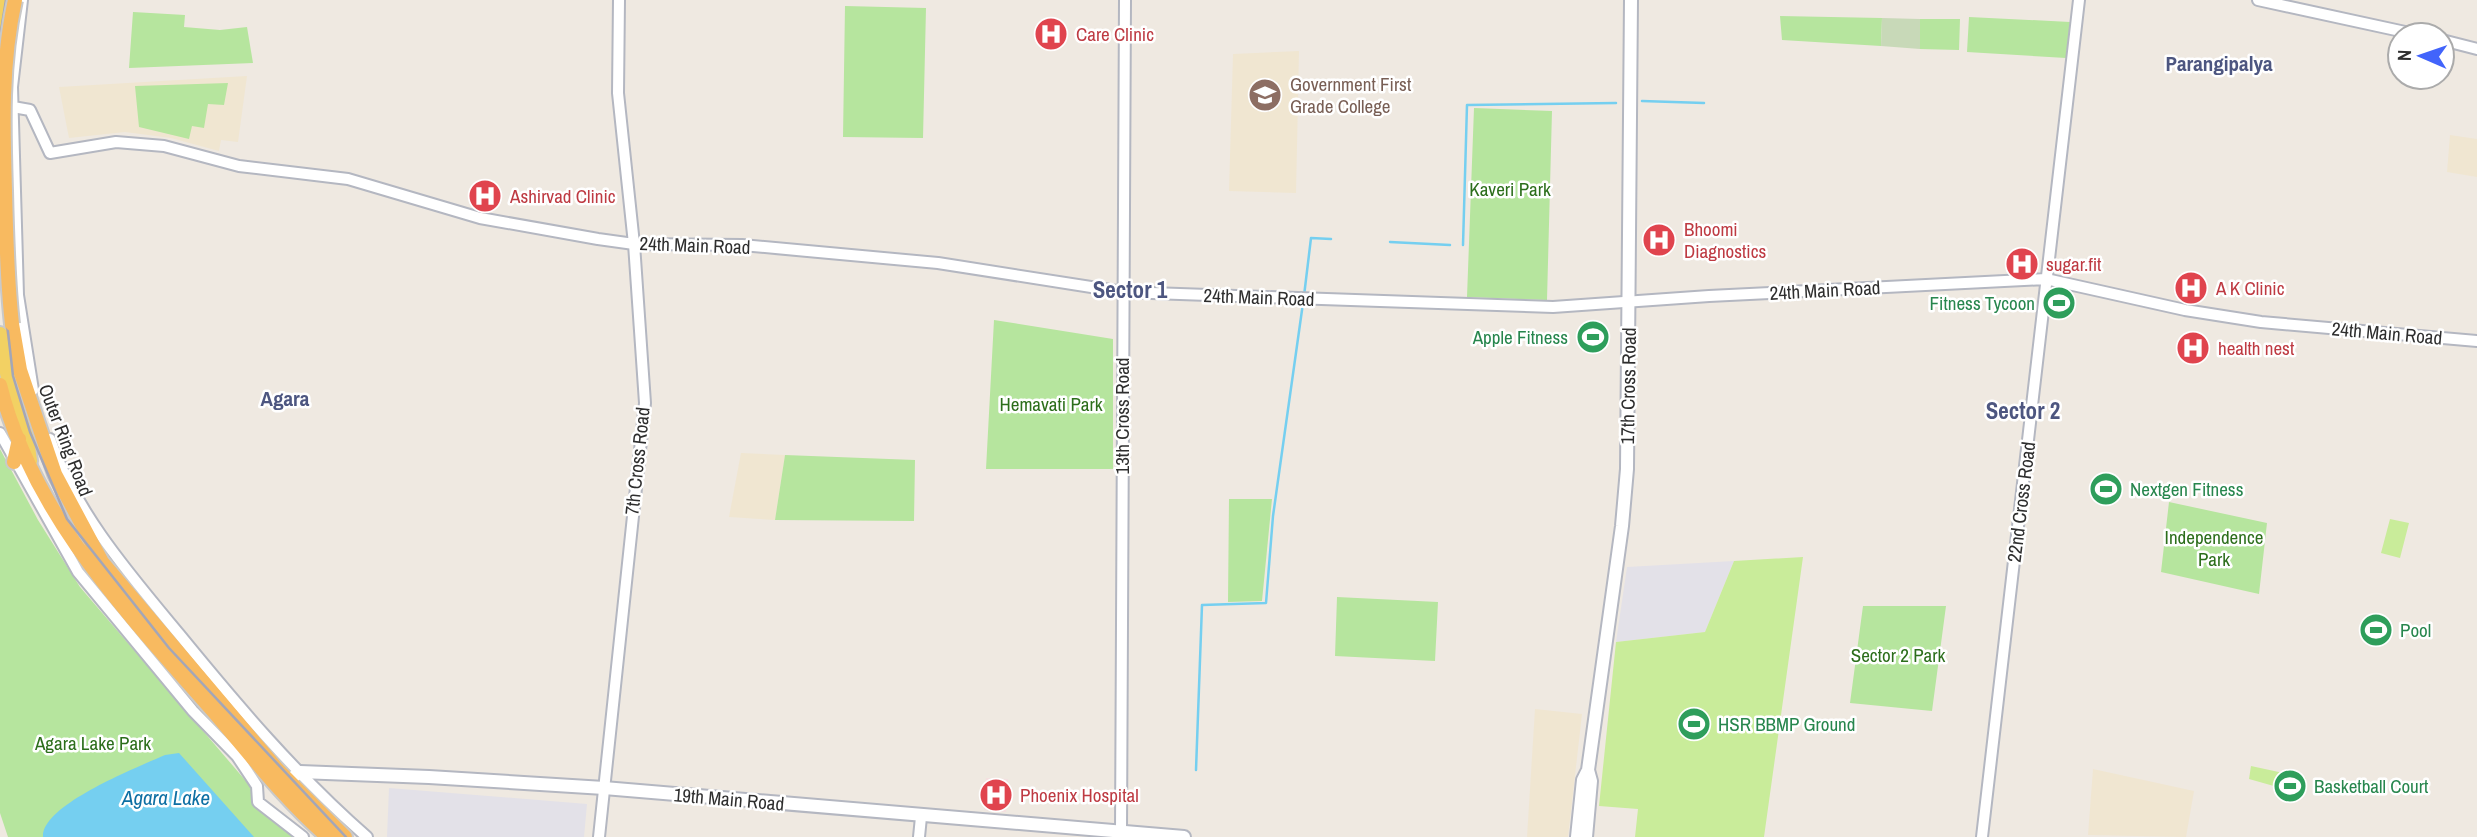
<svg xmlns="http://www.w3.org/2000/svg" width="2477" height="837" viewBox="0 0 2477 837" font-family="'Archivo Narrow',sans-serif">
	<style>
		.industrial { fill: #e3e1e8 }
		.education { fill: #f0e6d1 }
		.medical { fill: #f5dfe0 }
		.green { fill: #b6e59e }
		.cemetery { fill: #c8d9b8 }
		.pitch { fill: #c9ec9a }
		.water { fill: #75cff0 }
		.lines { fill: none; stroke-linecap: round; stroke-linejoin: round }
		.stream { stroke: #75cff0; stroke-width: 2.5 }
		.tertiary-casing { stroke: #b4b7c1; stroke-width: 14 }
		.secondary-casing { stroke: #b4b7c1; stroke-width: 16 }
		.primary-casing { stroke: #c9c9c9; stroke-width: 18 }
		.trunk-casing { stroke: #c9c9c9; stroke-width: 18 }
		.tertiary { stroke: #fff; stroke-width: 10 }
		.secondary { stroke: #fff; stroke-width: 12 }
		.primary { stroke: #f2d163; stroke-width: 14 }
		.trunk { stroke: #f8ba60; stroke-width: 14 }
		.rail { stroke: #a3a6b8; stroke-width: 2.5 }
		.trunk-bridge-casing { stroke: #c9c9c9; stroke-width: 18; stroke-linecap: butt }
		.trunk-bridge { stroke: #f8ba60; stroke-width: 14 }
		.labels { text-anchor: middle; stroke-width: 5; stroke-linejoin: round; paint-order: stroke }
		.health-label { font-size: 19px; fill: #be3a42; stroke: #fff; text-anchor: start }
		.education-label { font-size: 19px; fill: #785e54; stroke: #fff; text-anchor: start }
		.park-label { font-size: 19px; fill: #2c6e1b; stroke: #fff }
		.street-label { font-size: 19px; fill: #2e2e2e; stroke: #fff }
		.leisure-label { font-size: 19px; fill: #27864d; stroke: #fff; text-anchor: start }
		.neighbourhood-label { font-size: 21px; font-weight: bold; fill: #4d5680; stroke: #fff }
		.water-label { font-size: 21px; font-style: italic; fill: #0d6fa3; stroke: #fff }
		.quarter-label { font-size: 23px; font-weight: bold; fill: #4d5680; stroke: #fff }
	</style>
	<rect width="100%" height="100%" fill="#efe9e1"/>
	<path class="industrial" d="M1734,561L1705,632L1616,642L1627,567Z
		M389,788L587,804L584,837H387Z"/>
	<path class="education" d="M1299,51L1296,193L1229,191L1233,54Z
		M247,76L238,142L221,140L219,151L171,138L125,132L69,138L59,87Z
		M2450,135L2477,139V177L2447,172Z
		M741,453L785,455L775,520L729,517Z
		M1535,709L1582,714L1568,837H1527Z
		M2093,769L2194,791L2186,837L2088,835Z"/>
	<path class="medical" d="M1645,231L1674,232V249H1644Z
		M986,778L1008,779L1006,812L984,810Z"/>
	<path class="green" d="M845,6L926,8L923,138L843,137Z
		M133,12L185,15L184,27L220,30L247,27L253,63L129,68Z
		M1780,16L1882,18L1881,46L1782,40Z
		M1969,17L2070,22L2066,58L1967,52Z
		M1920,19H1960L1959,50L1920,49Z
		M228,83L224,105L208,104L204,128L192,126L189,139L139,127L135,86Z
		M1474,108L1552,111L1547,300L1467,297Z
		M994,320L1113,339V469H986Z
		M0,449L38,520L80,587L251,787C249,813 282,824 301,837H8L0,813Z
		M785,455L915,460L914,521L775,520Z
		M1229,499H1272L1262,601L1228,602Z
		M2169,502L2267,523L2259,594L2161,572Z
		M1337,597L1438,602L1435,661L1335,656Z
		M1863,606H1946L1932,711L1850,703Z"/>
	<path class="cemetery" d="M1882,18L1920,19V49L1881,46Z"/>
	<path class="pitch" d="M2390,519L2409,523L2400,558L2381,553Z
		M1803,557L1764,837H1635L1638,809L1599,806L1616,642L1705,632L1734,561Z
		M2251,766L2306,778L2302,794L2249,779Z"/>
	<path class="water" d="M179,753L254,837H43C41,805 138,767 165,755Z"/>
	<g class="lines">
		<path class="stream" d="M1642,101L1704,103
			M1390,242L1450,245
			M1463,245L1467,105L1616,103
			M1304,296L1311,238L1331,239
			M1196,770L1202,605L1266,603L1273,516L1303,303"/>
		<defs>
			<path id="tertiary" d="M22,0L12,87L18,295L33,390
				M2258,0L2419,35
				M2442,40L2477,49
				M13,107L30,110L50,153L116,142L164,146L239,166L348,179L480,218L598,239L634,244L742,245L938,263L1123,292L1553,307L1709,296L2046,279L2185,310L2261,322L2477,341
				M0,433L78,572L193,711L237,756L257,786L258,802L303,837
				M50,439C75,512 130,575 179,634C237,705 297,776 367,837
				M1121,832L1125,0
				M599,837L645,403L634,244L618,93L619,0
				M919,837L921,817
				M1982,837L2079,0"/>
			<path id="secondary" d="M282,785L300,772L429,777L604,788L1184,837
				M1577,837L1583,780L1587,772
				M1586,837L1591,781L1588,770L1622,526L1627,469L1631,0"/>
			<path id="primary" d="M0,46L7,0
				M0,334L10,390L27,440L30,461"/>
			<path id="trunk" d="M12,324L20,370L55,474L102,562L277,769L345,837
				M0,385C32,514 128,614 213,711C250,754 285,800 328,837
				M14,462L19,439"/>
		</defs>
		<use href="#tertiary" class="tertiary-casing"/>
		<use href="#secondary" class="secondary-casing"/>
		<use href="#primary" class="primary-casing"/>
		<use href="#trunk" class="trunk-casing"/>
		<use href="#tertiary" class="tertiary"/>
		<use href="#secondary" class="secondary"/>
		<use href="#primary" class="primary"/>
		<use href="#trunk" class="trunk"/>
		<path class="rail" d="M0,37L6,0
			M0,186L3,288L13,376L30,432L67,519L169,648L346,837"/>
		<defs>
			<path id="trunk-bridge" d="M12,324C7,280 6,236 5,191C3,127 1,63 15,0"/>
		</defs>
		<use href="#trunk-bridge" class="trunk-bridge-casing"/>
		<use href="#trunk-bridge" class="trunk-bridge"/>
	</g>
	<defs>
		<symbol id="hospital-disc" viewBox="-11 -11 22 22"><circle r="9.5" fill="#e0444e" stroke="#fff"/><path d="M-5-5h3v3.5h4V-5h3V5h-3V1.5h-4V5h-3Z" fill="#fff"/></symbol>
		<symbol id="university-disc" viewBox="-11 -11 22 22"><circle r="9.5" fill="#8d6e63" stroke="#fff"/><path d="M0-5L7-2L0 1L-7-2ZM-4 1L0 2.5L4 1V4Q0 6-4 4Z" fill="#fff"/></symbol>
		<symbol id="stadium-disc" viewBox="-11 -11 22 22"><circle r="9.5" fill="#2e9e5b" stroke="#fff"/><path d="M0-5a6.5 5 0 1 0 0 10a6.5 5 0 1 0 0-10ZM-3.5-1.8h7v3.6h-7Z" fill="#fff"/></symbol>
	</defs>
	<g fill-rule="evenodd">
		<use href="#hospital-disc" x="1032" y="15" width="38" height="38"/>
		<use href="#university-disc" x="1246" y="76" width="38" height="38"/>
		<use href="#hospital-disc" x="466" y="177" width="38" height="38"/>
		<use href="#hospital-disc" x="1640" y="221" width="38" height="38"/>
		<use href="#hospital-disc" x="2003" y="245" width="38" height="38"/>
		<use href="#hospital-disc" x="2172" y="269" width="38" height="38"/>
		<use href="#stadium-disc" x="2040" y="284" width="38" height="38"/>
		<use href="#stadium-disc" x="1574" y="318" width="38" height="38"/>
		<use href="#hospital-disc" x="2174" y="329" width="38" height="38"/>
		<use href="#stadium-disc" x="2087" y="470" width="38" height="38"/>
		<use href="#stadium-disc" x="2357" y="611" width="38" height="38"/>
		<use href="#stadium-disc" x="1675" y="705" width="38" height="38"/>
		<use href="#stadium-disc" x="2271" y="767" width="38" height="38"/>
		<use href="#hospital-disc" x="977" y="776" width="38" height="38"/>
	</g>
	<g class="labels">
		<g class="health-label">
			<text x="1076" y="41">Care Clinic</text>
			<text x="510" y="203">Ashirvad Clinic</text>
			<text x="1684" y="236">Bhoomi<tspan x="1684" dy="22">Diagnostics</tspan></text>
			<text x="2046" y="271">sugar.fit</text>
			<text x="2216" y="295">A K Clinic</text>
			<text x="2218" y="355">health nest</text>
			<text x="1020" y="802">Phoenix Hospital</text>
		</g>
		<g class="education-label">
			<text x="1290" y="91">Government First<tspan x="1290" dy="22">Grade College</tspan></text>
		</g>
		<g class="park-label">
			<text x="1510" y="196">Kaveri Park</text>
			<text x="1051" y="411">Hemavati Park</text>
			<text x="2214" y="544">Independence<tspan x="2214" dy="22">Park</tspan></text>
			<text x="1898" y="662">Sector 2 Park</text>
			<text x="93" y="750">Agara Lake Park</text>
		</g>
		<g class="street-label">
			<text transform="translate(695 245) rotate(2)" y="7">24th Main Road</text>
			<text transform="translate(1825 290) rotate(-3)" y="7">24th Main Road</text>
			<text transform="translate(1259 297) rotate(2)" y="7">24th Main Road</text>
			<text transform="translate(2387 333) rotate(5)" y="7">24th Main Road</text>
			<text transform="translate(1628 386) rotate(-89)" y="7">17th Cross Road</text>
			<text transform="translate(1122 416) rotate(-90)" y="7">13th Cross Road</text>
			<text transform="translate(66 440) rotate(69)" y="7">Outer Ring Road</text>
			<text transform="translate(637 461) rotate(-84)" y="7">7th Cross Road</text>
			<text transform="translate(2021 502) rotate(-83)" y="7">22nd Cross Road</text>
			<text transform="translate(729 799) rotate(5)" y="7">19th Main Road</text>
		</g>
		<g class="leisure-label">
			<text x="2035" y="310" text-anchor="end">Fitness Tycoon</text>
			<text x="1568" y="344" text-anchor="end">Apple Fitness</text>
			<text x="2130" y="496">Nextgen Fitness</text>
			<text x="2400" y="637">Pool</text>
			<text x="1718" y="731">HSR BBMP Ground</text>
			<text x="2314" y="793">Basketball Court</text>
		</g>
		<g class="neighbourhood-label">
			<text x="2219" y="71">Parangipalya</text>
			<text x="285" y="406">Agara</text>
		</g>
		<g class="water-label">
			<text x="166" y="805">Agara Lake</text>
		</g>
		<g class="quarter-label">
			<text x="1130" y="298">Sector 1</text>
			<text x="2023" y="419">Sector 2</text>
		</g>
	</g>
	<g transform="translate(2421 56) rotate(272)"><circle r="33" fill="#ffffff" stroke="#ababab" stroke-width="2"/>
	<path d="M0-5L12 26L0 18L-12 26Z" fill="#4264fb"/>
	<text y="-10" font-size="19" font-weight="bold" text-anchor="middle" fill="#2e2e2e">N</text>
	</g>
</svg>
